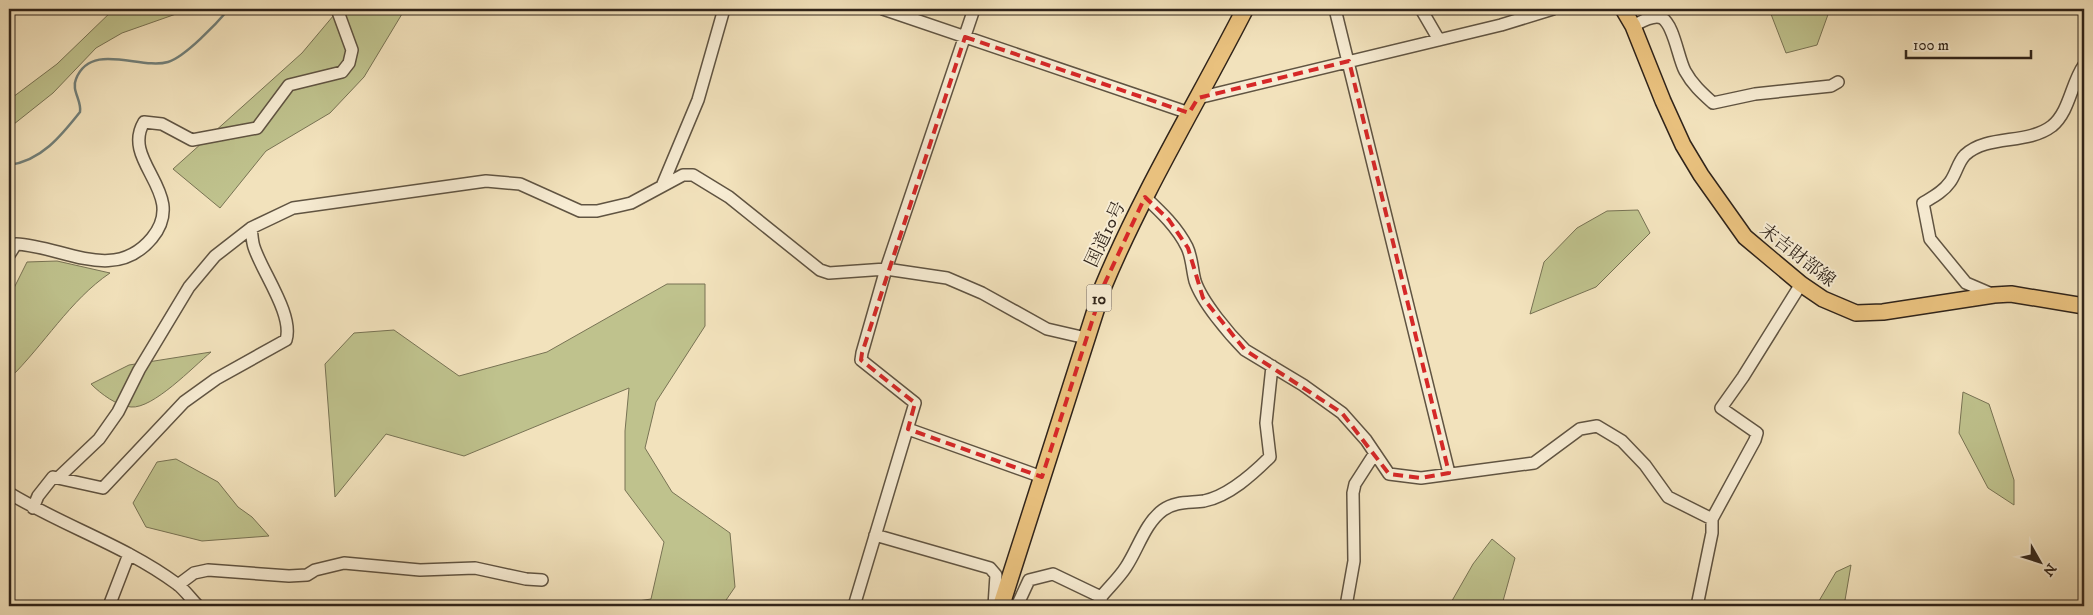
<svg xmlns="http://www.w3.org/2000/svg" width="2093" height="615" viewBox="0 0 2093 615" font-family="'IM FELL DW Pica','Noto Serif JP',serif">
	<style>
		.green { fill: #bfc28d; stroke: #787354 }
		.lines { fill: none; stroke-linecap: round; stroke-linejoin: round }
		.stream { stroke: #717f79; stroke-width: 2.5 }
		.minor-casing { stroke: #605442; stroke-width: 14 }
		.major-casing { stroke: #30241a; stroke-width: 18 }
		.highway-casing { stroke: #30241a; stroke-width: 19 }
		.minor { stroke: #f7ecd3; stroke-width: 11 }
		.major { stroke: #e9c17e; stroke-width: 15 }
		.highway { stroke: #e9c17e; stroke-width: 16 }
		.marked { fill: none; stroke: #d62828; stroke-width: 4; stroke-dasharray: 10 6; stroke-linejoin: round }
		.labels { text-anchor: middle; stroke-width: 4; stroke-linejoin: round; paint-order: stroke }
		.shield { fill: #f7ecd3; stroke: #6c6052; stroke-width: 1 }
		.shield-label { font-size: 16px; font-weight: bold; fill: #30241a }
		.street-label { font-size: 18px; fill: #30241a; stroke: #f7ecd3 }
	</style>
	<rect width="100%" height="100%" fill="#f2e2bc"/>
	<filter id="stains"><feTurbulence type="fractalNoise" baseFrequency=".004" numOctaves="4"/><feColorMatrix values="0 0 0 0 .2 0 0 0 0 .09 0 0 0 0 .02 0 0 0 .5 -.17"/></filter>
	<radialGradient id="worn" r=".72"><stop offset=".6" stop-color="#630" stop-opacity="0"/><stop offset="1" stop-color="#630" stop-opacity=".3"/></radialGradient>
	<path class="green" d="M114,9H185L176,14L122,33L96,48L53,93L9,128V100L57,64Z
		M339,9H405L364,77L330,113L266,151L220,208L173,169L302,53Z
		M1769,9H1830L1817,45L1786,53Z
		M1638,210L1650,233L1596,287L1530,314L1544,262L1577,228L1607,211Z
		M57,261L110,273C70,300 44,345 9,379V298L27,262Z
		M667,284H705V326L656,402L645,448L672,492L730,533L735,587L722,606H607L651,599L664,542L625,490V431L629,388L464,456L386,434L335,497L325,364L354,333L394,330L459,376L547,352Z
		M211,352C193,367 153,409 131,407C117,406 101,394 91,384L129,365Z
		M1963,392L1989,404L2014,480V505L1988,488L1959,433Z
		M176,459L218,482L238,507L252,517L269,536L202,541L146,527L133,503L157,462Z
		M1492,539L1515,558L1503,601L1499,606H1449L1473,564Z
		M1851,565L1844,606H1816L1836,572Z"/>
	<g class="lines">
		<path class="stream" d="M9,165C41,161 61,136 80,112C82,101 71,90 76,79C91,41 140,70 168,62C185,57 217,23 229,9"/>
		<defs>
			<path id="minor" d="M883,9L1189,113
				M1335,9L1449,473
				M1421,9L1439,40
				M1633,26C1641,22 1653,14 1662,18C1674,25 1678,58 1685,71C1692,84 1702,93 1713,103L1755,94L1831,86L1838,82
				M1198,98L1501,25L1553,9
				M662,186L698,100L724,9
				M1145,197C1161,212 1177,227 1187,247C1192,257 1192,270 1195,281C1202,302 1229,334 1245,350L1303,385L1342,413L1366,440L1389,474L1421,478L1534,463L1580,429L1597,426L1622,441L1645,465L1668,497L1712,519
				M9,255L16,244C63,246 114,284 152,238C189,193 120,162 144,122L162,124L192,140L257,128L289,85L342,72L349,63L352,50L337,9
				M1994,295L1966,283L1930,239L1923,203C1933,197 1943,192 1950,182C1956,174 1958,162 1965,155C1988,134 2027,145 2052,126C2070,111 2071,83 2084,65
				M908,429L1042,477
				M59,477L99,439L118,412L139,370L189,287L215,256L251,228L293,208L486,181L520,184L580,211H597L631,203L683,175H693L729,197L820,270L829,273L886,269L947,278L982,293L1047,329L1086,338
				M9,493C63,526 126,546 177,584C185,590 191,599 198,606
				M33,508L38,496L53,477L103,488L184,402L216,379L286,340C294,315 262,272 254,247C252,241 252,234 251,228
				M875,535L990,568L996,575L994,606
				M178,585L194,573L208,570L289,576L307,575L315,570L344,563L420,570L475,568L526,579L542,580
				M109,606L129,554
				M854,606L915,403L861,360L862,353L886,269L974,9
				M1017,606L1029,580L1053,574L1101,597
				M1102,606L1101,597C1109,587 1119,578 1126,567C1138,549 1145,523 1163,510C1175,501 1190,503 1204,501C1229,496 1253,474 1270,457L1266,423L1272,366
				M1346,606L1354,561L1353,493L1355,484L1375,453
				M1697,606L1712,533V519L1755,440L1757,433L1721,408L1743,377L1801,284"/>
			<path id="major" d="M1623,9L1633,26L1663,101L1683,145L1701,175L1745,237L1801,284L1823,299L1856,313L1883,312L1994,295L2011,294L2084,306"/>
			<path id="highway" d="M1001,606L1103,287C1143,191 1198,101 1245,9"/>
		</defs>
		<use href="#minor" class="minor-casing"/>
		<use href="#major" class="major-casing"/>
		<use href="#highway" class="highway-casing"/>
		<use href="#minor" class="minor"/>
		<use href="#major" class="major"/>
		<use href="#highway" class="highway"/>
	</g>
	<path class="marked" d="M965,37L1189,113L1198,98L1349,61L1449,473L1421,478L1389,474L1342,413L1245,350L1203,298L1188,248L1169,220L1145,197L1103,287L1042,477L908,429L915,403L861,360L862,353Z"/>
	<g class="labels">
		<rect class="shield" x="1086.5" y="284.5" width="25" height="27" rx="4"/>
		<g class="shield-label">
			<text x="1099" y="304">10</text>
		</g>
		<g class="street-label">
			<text transform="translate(1105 234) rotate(-65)" y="6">国道10号</text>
			<text transform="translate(1798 255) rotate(38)" y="6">末吉財部線</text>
		</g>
	</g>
	<rect width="2093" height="615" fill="none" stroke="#f2e2bc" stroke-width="30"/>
	<rect x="10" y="10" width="2073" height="595" fill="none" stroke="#30241a" stroke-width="2.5"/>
	<rect x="15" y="15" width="2063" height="585" fill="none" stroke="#30241a"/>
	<g transform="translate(2040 562) rotate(129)" stroke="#f7ecd3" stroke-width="4" paint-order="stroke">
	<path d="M0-4L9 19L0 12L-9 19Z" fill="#30241a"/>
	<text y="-8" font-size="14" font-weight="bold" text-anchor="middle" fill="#30241a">N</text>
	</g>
	<path d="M1906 50v8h125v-8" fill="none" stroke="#30241a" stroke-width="2.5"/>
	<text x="1913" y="50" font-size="15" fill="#30241a" stroke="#f7ecd3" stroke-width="4" paint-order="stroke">100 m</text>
	<rect width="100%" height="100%" filter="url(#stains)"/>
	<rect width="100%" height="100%" fill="url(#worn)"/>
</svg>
